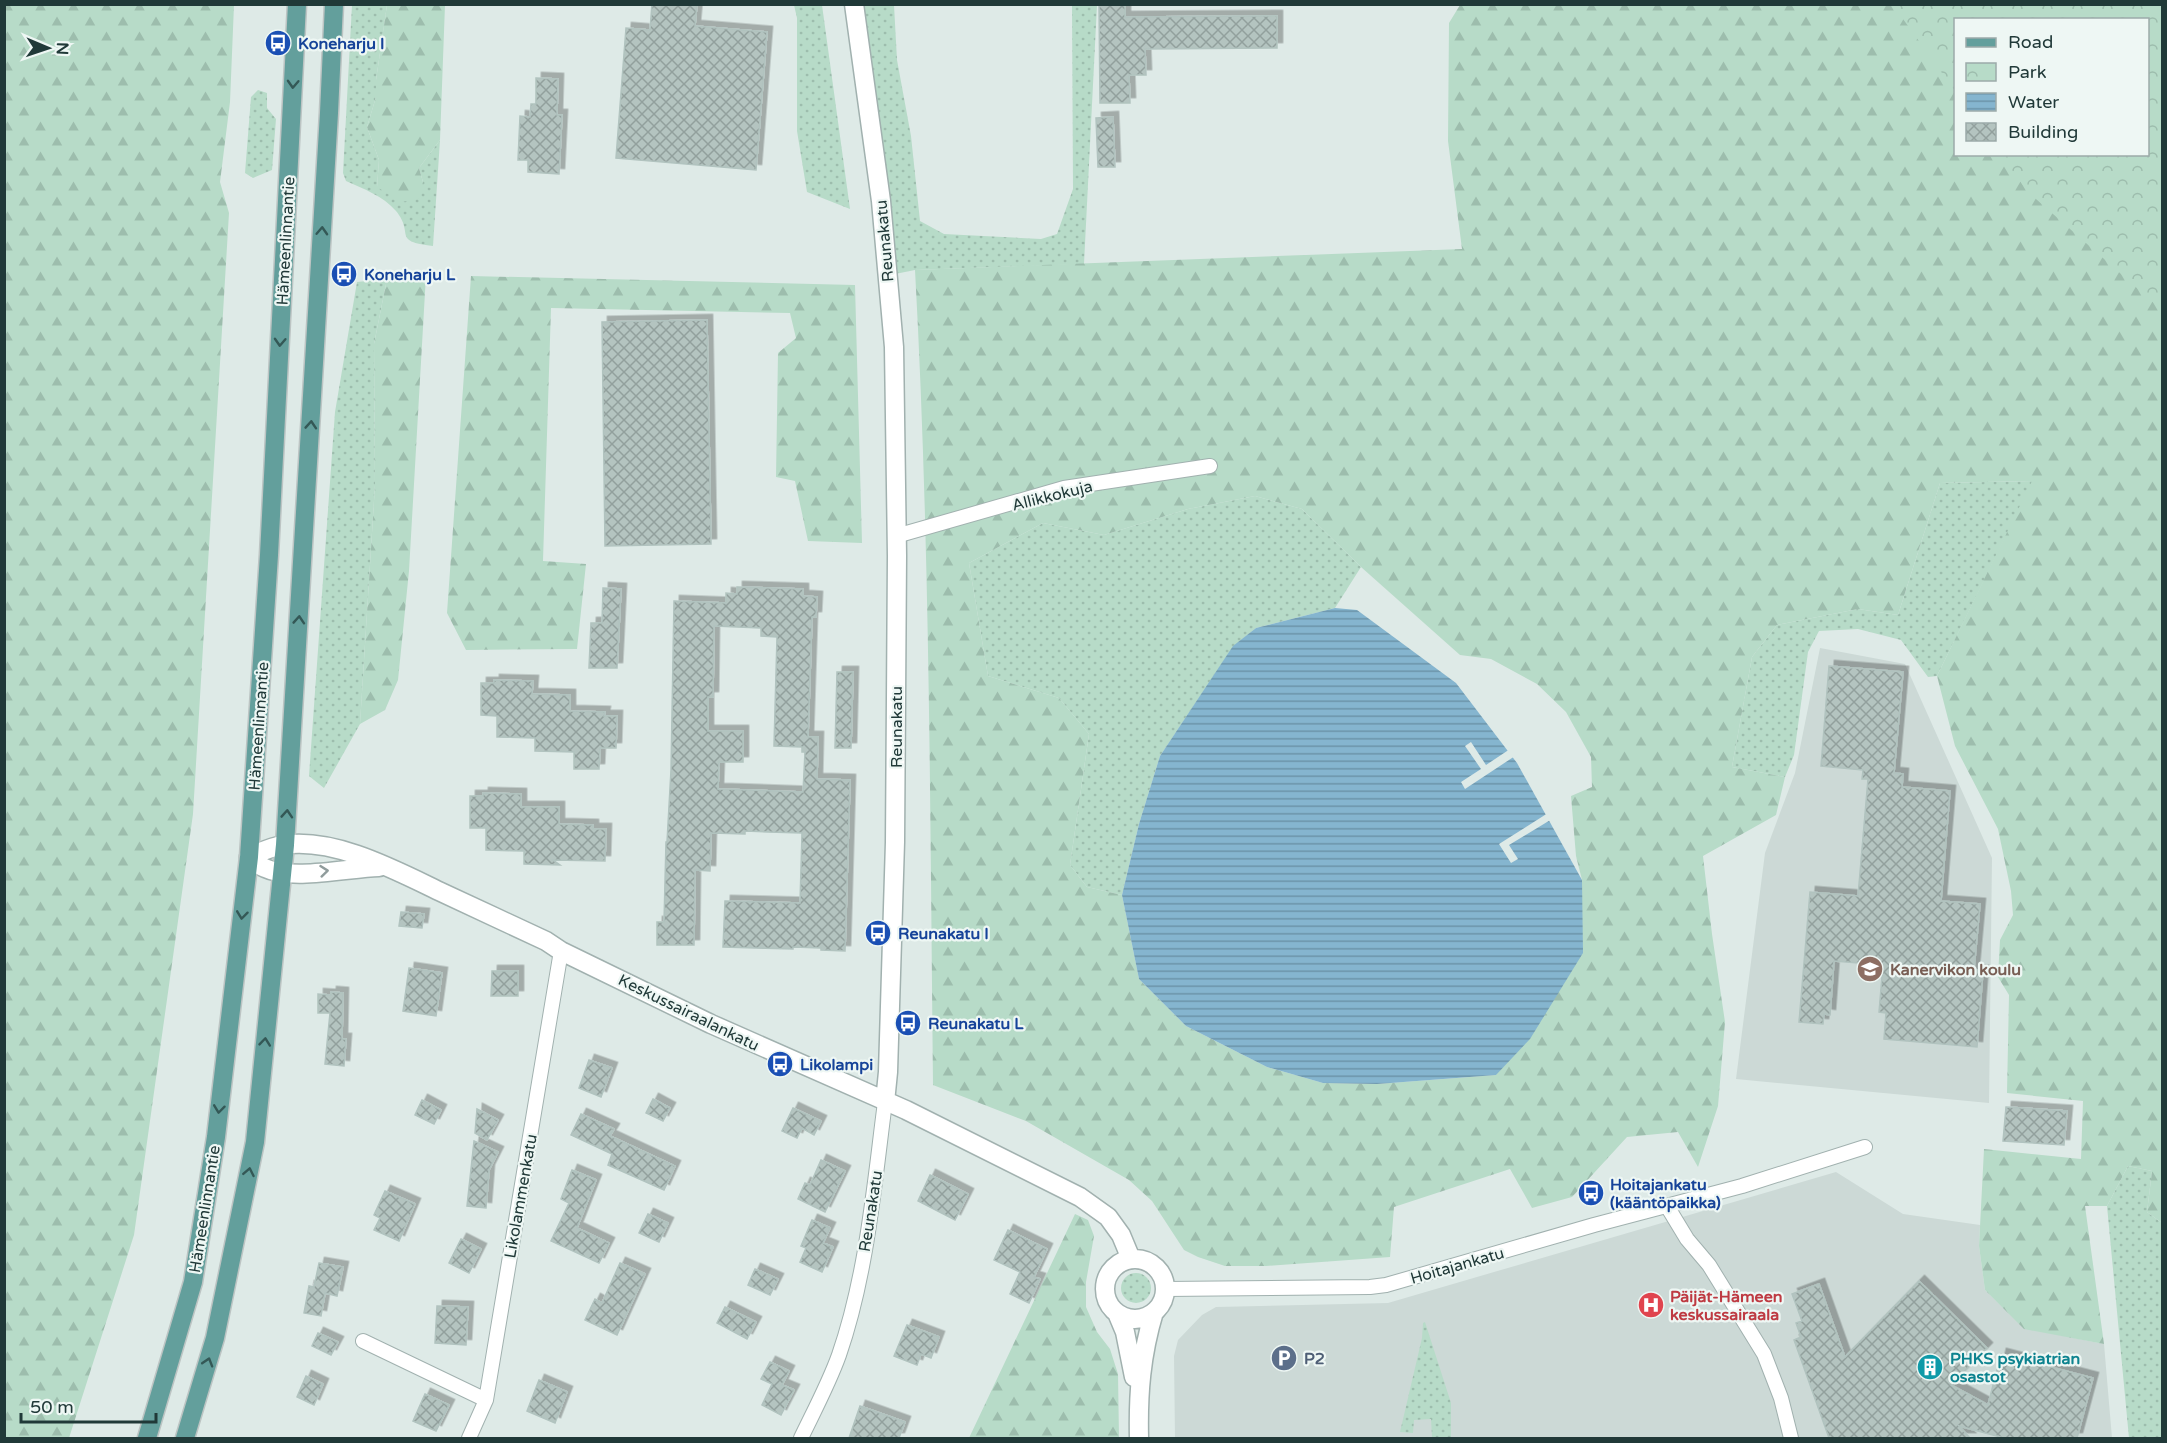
<svg xmlns="http://www.w3.org/2000/svg" width="2167" height="1443" viewBox="0 0 2167 1443" font-family="'Varela Round',sans-serif">
	<style>
		.built { fill: #ccd9d6 }
		.grass { fill: url(#grass-dots) }
		.forest { fill: url(#forest-firs); fill-rule: evenodd }
		.park { fill: url(#park-crowns) }
		.water { fill: url(#water-rules) }
		.pier { fill: #deeae7 }
		.building { fill: url(#building-cross-hatch); stroke: #b1c3bf; stroke-width: 1.5; fill-rule: evenodd; filter: url(#shadow) }
		.lines { fill: none; stroke-linecap: round; stroke-linejoin: round }
		.minor-casing { stroke: #a1b1af; stroke-width: 16 }
		.tertiary-casing { stroke: #a1b1af; stroke-width: 21 }
		.primary-casing { stroke: #bcc4c3; stroke-width: 21 }
		.minor { stroke: #fff; stroke-width: 14 }
		.tertiary { stroke: #fff; stroke-width: 18 }
		.primary { stroke: #639f9c; stroke-width: 18 }
		.oneway { stroke: #345856 }
		.oneway2 { stroke: #909c9c }
		.labels { text-anchor: middle; stroke-width: 4.5; stroke-linejoin: round; paint-order: stroke }
		.transit-label { font-size: 16px; font-weight: bold; fill: #164399; stroke: #eef7f4; text-anchor: start }
		.street-label { font-size: 16px; fill: #203938; stroke: #eef7f4 }
		.education-label { font-size: 16px; font-weight: bold; fill: #785e54; stroke: #eef7f4; text-anchor: start }
		.health-label { font-size: 16px; font-weight: bold; fill: #be3a42; stroke: #eef7f4; text-anchor: start }
		.service-label { font-size: 16px; font-weight: bold; fill: #4e5e75; stroke: #eef7f4; text-anchor: start }
		.culture-label { font-size: 16px; font-weight: bold; fill: #0d838f; stroke: #eef7f4; text-anchor: start }
	</style>
	<defs>
		<pattern id="grass-dots" width="8" height="8" patternUnits="userSpaceOnUse" patternTransform="scale(1.5)"><rect width="8" height="8" fill="#b7dbc8"/><path d="M2 2h.1M6 6h.1" fill="none" stroke="#9dbdad" stroke-width="1.8" stroke-linecap="round"/></pattern>
		<pattern id="forest-firs" width="22" height="20" patternUnits="userSpaceOnUse" patternTransform="scale(1.5)"><rect width="22" height="20" fill="#b7dbc8"/><path d="M5 1l3.5 6h-7zM16 11l3.5 6h-7z" fill="#9dbdad"/></pattern>
		<pattern id="park-crowns" width="20" height="18" patternUnits="userSpaceOnUse" patternTransform="scale(1.5)"><rect width="20" height="18" fill="#b7dbc8"/><path d="M2 6a3 3 0 1 1 6 0M12 15a3 3 0 1 1 6 0" fill="none" stroke="#9dbdad"/></pattern>
		<pattern id="water-rules" width="6" height="5" patternUnits="userSpaceOnUse" patternTransform="scale(1.5)"><rect width="6" height="5" fill="#85b5cf"/><path d="M0 2.5h6" fill="none" stroke="#6c94a9"/></pattern>
		<pattern id="building-cross-hatch" width="8" height="8" patternUnits="userSpaceOnUse" patternTransform="scale(1.5)"><rect width="8" height="8" fill="#b4c4c0"/><path d="M0 0l8 8M0 8l8-8" fill="none" stroke="#92a09d"/></pattern>
		<filter id="shadow"><feDropShadow dx="5.5" dy="-5.5" stdDeviation="0" flood-color="#0004"/></filter>
	</defs>
	<rect width="100%" height="100%" fill="#deeae7"/>
	<path class="built" d="M1820,648L1905,664L1992,858L1989,1103L1736,1079L1765,853L1795,773Z
		M1836,1172L1903,1214L1980,1225L1979,1246L1985,1290L2024,1328L2104,1344L2112,1438H1175L1174,1356L1178,1340L1202,1315L1216,1307L1388,1303Z"/>
	<path class="grass" d="M352,5H387L376,80V97L367,127L379,160L377,187L423,182L419,168L440,140L433,246C391,241 415,234 396,211C383,196 364,189 346,181L343,173Z
		M794,5H822L850,209L807,192L797,131V18Z
		M863,5H894L897,60L911,136L920,221L944,234L1041,239L1057,234L1073,189L1072,5H1097L1084,264L915,270L895,274Z
		M258,90L267,93V108L276,119L272,170L253,178L245,173L251,97Z
		M387,279L374,344L375,485L360,724L324,788L309,776L335,412L357,282Z
		M2033,481L1937,676L1928,677L1901,640L1858,629L1819,631L1808,652L1794,755L1785,777L1732,767L1752,657L1777,625L1858,609L1898,615L1940,483Z
		M1255,496L1302,509L1361,567L1335,608L1256,628L1233,647L1160,756L1139,824L1122,895L1087,887L1070,865L1089,734L1059,698L988,676L969,563L1043,523L1104,535L1188,509Z
		M2128,1166L2152,1171L2147,1212L2162,1223V1438H2129L2107,1206Z
		M1121 1288a15 15 0 1 1 30 0a15 15 0 1 1-30 0Z
		M1425,1322L1451,1403V1438L1432,1437L1431,1419L1414,1420L1413,1433L1400,1432L1422,1338L1423,1323Z"/>
	<path class="forest" d="M5,4L234,5L230,102L220,182L229,213L193,814L134,1235L69,1438H4Z
		M387,5H445L440,140L419,168L423,182L418,199L401,202L377,187L379,160L367,127L376,97V80Z
		M1460,5H2162V1223L2147,1212L2152,1171L2128,1166L2107,1206H2085L2104,1344L2024,1329L1985,1290L1979,1246L1984,1149L2081,1159L2083,1101L2007,1093L2009,995L1998,977L2000,940L2013,915L2011,891L1998,829L1955,746L1937,676L2032,481L1940,483L1898,615L1858,609L1777,625L1752,657L1732,767L1785,777L1776,815L1703,856L1712,934L1725,1022L1718,1106L1698,1167L1678,1132L1627,1137L1572,1197L1532,1208L1510,1169L1394,1207L1390,1257L1266,1266H1225L1198,1257L1184,1250L1152,1201L1129,1180L1026,1121L933,1085C930,813 930,542 915,270L1462,249L1448,141L1449,23ZM1956,20H2148V154H1956ZM1255,496L1302,509L1361,567L1460,655L1491,659L1537,684L1566,712L1591,757L1592,787L1571,796L1576,856L1582,880L1496,1075L1377,1084L1323,1083L1267,1067L1186,1026L1139,979L1122,895L1087,887L1070,865L1089,734L1059,698L988,676L969,563L1043,523L1104,535L1188,509Z
		M426,275L409,571L398,680L385,710L360,724L375,485L374,344L387,279Z
		M471,276L855,285L862,543L808,541L795,481L776,477L778,353L796,338L790,313L551,308L543,561L586,564L577,649L466,650L447,613Z
		M1075,1214L1088,1220L1094,1236L1086,1282V1307L1097,1332L1110,1349L1118,1374L1119,1438H969Z"/>
	<path class="park" d="M1896,5H2162V310L2028,192L2001,155L2148,154V20H1956L1955,91L1903,19Z"/>
	<path class="water" d="M1335,608L1357,610L1456,683L1517,763L1582,880L1583,953L1530,1039L1496,1075L1377,1084L1323,1083L1267,1067L1186,1026L1139,979L1122,895L1139,824L1160,756L1233,646L1256,628Z"/>
	<path class="pier" d="M1471,742L1486,765L1510,749L1515,756L1465,789L1461,782L1481,769L1465,746Z
		M1548,813L1552,819L1509,845L1518,859L1511,863L1499,844Z"/>
	<path class="building" d="M652,4H697L695,26L767,32L756,170L616,158L626,28L650,30Z
		M1099,4H1125V17L1277,16V48L1145,49L1146,75H1129L1130,103H1100Z
		M536,78L558,79L557,115H562L559,174L528,172V160H518L520,116L530,117L531,104H536Z
		M1113,117L1115,167H1098L1096,118Z
		M707,320L711,544L605,546L602,322Z
		M737,587L803,589V596L817,597L816,617H812L808,737H818L817,779L850,780L845,951L821,950V948L793,947V949L723,947L725,901L800,903L802,833L768,832L745,831V834L711,833L710,871L695,870L694,945H657V922H664L666,842H667L671,770L674,601L726,603V593L737,594ZM714,626L761,628V636L777,637L774,746L802,747V752H805L803,792L718,789L719,762H743V731H708V697H713Z
		M603,588L621,589L617,668H589L591,623H602Z
		M1829,666L1903,672L1894,773L1903,774L1902,787L1950,791L1941,901L1980,904L1974,970L1983,971L1977,1047L1884,1039L1886,1013L1879,1012L1883,965L1834,961L1830,1015L1824,1014L1823,1024L1799,1022L1810,892L1858,896L1868,779H1862L1863,770L1821,766Z
		M837,672H853L851,748H835Z
		M494,680L533,681L532,694L570,695V711L605,712L604,716H617L616,748H600L599,769H574V752L535,751V738L497,737V716L481,715V683H494Z
		M483,793L521,794V807H559V824L593,825V829H606L605,861L553,860L560,865L524,864V851L486,850V828H470V796H483Z
		M401,912L424,914L422,928L399,926Z
		M409,968L442,973L436,1016L403,1011Z
		M492,971H518V996H491Z
		M331,992L343,993L342,1039H346L344,1066L325,1064L330,1013H318V994L331,995Z
		M589,1060L612,1068L601,1097L579,1088Z
		M653,1099L670,1108L663,1121L646,1113Z
		M422,1100L441,1110L434,1124L415,1115Z
		M2006,1107L2067,1111L2064,1145L2003,1141Z
		M793,1108L821,1121L814,1135L802,1128L797,1138L782,1131Z
		M477,1109L498,1120L487,1140L475,1133Z
		M581,1114L614,1129L610,1136L675,1166L664,1190L608,1165L612,1154L571,1135Z
		M474,1141L498,1152L489,1170L486,1208L467,1206Z
		M821,1160L845,1171L825,1212L798,1199L805,1183L810,1185Z
		M572,1170L596,1180L577,1228L609,1243L599,1263L551,1241L569,1203L561,1199Z
		M930,1175L968,1194L955,1220L918,1201Z
		M385,1191L415,1204L399,1241L374,1230L380,1218L374,1215Z
		M648,1214L668,1223L659,1242L639,1233Z
		M812,1220L830,1228L823,1243L833,1247L822,1272L800,1262L806,1248L801,1246Z
		M1008,1230L1047,1249L1034,1277L1040,1279L1029,1303L1010,1294L1020,1272L994,1260Z
		M461,1239L481,1249L469,1273L449,1263Z
		M319,1263L343,1267L337,1296L325,1293L321,1316L304,1313L309,1286L314,1287Z
		M620,1263L645,1274L617,1335L585,1320L595,1299L602,1303Z
		M755,1269L778,1279L770,1295L748,1285Z
		M1919,1281L1987,1348L1951,1385L1988,1405L2001,1354L2093,1378L2077,1438H2004L1959,1426L1970,1438H1829L1794,1340L1801,1337L1796,1323L1802,1321L1792,1294L1819,1284L1845,1357Z
		M437,1306L468,1307L466,1345L435,1343Z
		M725,1307L756,1322L747,1339L717,1323Z
		M907,1325L939,1337L931,1358L921,1354L917,1365L894,1356Z
		M318,1333L338,1342L331,1355L312,1346Z
		M770,1362L789,1371L782,1385L794,1390L781,1415L762,1405L772,1384L761,1379Z
		M306,1376L323,1384L314,1405L297,1397Z
		M539,1380L567,1392L555,1423L527,1411Z
		M425,1394L449,1405L436,1431L413,1421Z
		M860,1406L905,1422L899,1438H849Z"/>
	<g class="lines">
		<defs>
			<path id="minor" d="M896,536L1064,488L1210,466
				M1667,1206L1687,1239L1709,1265L1764,1354L1781,1398L1791,1438
				M1165,1289L1370,1287L1386,1285L1594,1225L1742,1186L1865,1147
				M363,1341L486,1400
				M469,1438L486,1400L561,951
				M801,1438C814,1411 829,1383 839,1355C867,1274 874,1186 885,1102"/>
			<path id="tertiary" d="M854,4L881,201L894,347L897,556L895,842L888,1072L885,1102
				M249,857C260,852 271,847 283,845C335,837 397,871 443,893C477,909 512,925 546,941L561,951L711,1024L906,1110L1080,1197L1108,1217L1121,1235L1131,1259
				M249,857C254,861 259,866 265,868C292,881 348,868 379,867
				M1105 1289a30 30 0 1 1 60 0a30 30 0 1 1-60 0Z
				M1117,1313L1125,1332L1134,1377
				M1139,1438C1138,1394 1141,1355 1154,1312"/>
			<path id="primary" d="M147,1438L193,1282L216,1137L249,857L269,555L297,4
				M185,1438L215,1338L255,1142L285,845L329,113L334,4"/>
		</defs>
		<use href="#minor" class="minor-casing"/>
		<use href="#tertiary" class="tertiary-casing"/>
		<use href="#primary" class="primary-casing"/>
		<use href="#minor" class="minor"/>
		<use href="#tertiary" class="tertiary"/>
		<use href="#primary" class="primary"/>
	</g>
	<defs><path id="oneway-chevron" d="M-2-3.5L2.5 0L-2 3.5" fill="none" stroke-width="1.6" stroke-linecap="round" stroke-linejoin="round" transform="scale(1.5)"/></defs>
	<g class="oneway">
		<use href="#oneway-chevron" transform="translate(293 84) rotate(93)"/>
		<use href="#oneway-chevron" transform="translate(322 231) rotate(-87)"/>
		<use href="#oneway-chevron" transform="translate(280 342) rotate(93)"/>
		<use href="#oneway-chevron" transform="translate(311 425) rotate(-86)"/>
		<use href="#oneway-chevron" transform="translate(299 620) rotate(-86)"/>
		<use href="#oneway-chevron" transform="translate(287 814) rotate(-86)"/>
		<use href="#oneway-chevron" transform="translate(242 915) rotate(97)"/>
		<use href="#oneway-chevron" transform="translate(265 1042) rotate(-84)"/>
		<use href="#oneway-chevron" transform="translate(219 1109) rotate(97)"/>
		<use href="#oneway-chevron" transform="translate(249 1172) rotate(-79)"/>
		<use href="#oneway-chevron" transform="translate(208 1362) rotate(-73)"/>
	</g>
	<use class="oneway2" href="#oneway-chevron" transform="translate(324 871) rotate(-6)"/>
	<defs>
		<symbol id="bus-disc" viewBox="-11 -11 22 22"><circle r="9.5" fill="#1a4fb4" stroke="#eef7f4"/><path d="M-5-6H5V4H4V6H2V4H-2V6H-4V4H-5ZM-3.5-4V0h7V-4ZM-3.5 1.2v1.5H-2V1.2ZM2 1.2v1.5H3.5V1.2Z" fill="#fff"/></symbol>
		<symbol id="school-disc" viewBox="-11 -11 22 22"><circle r="9.5" fill="#8d6e63" stroke="#eef7f4"/><path d="M0-5L7-2L0 1L-7-2ZM-4 1L0 2.5L4 1V4Q0 6-4 4Z" fill="#fff"/></symbol>
		<symbol id="hospital-disc" viewBox="-11 -11 22 22"><circle r="9.5" fill="#e0444e" stroke="#eef7f4"/><path d="M-5-5h3v3.5h4V-5h3V5h-3V1.5h-4V5h-3Z" fill="#fff"/></symbol>
		<symbol id="parking-disc" viewBox="-11 -11 22 22"><circle r="9.5" fill="#5c6f8a" stroke="#eef7f4"/><path d="M-3.5-5.5H1a3.5 3.5 0 0 1 0 7H-1V5.5H-3.5ZM-1-3.4V-.6H.8a1.4 1.4 0 0 0 0-2.8Z" fill="#fff"/></symbol>
		<symbol id="building-disc" viewBox="-11 -11 22 22"><circle r="9.5" fill="#0f9aa8" stroke="#eef7f4"/><path d="M-4-6H4V6H1V3H-1V6H-4ZM-2.5-4.3h1.7v1.8h-1.7ZM.8-4.3h1.7v1.8H.8ZM-2.5-1h1.7V.8h-1.7ZM.8-1h1.7V.8H.8Z" fill="#fff"/></symbol>
	</defs>
	<g fill-rule="evenodd">
		<use href="#bus-disc" x="263" y="28" width="30" height="30"/>
		<use href="#bus-disc" x="329" y="259" width="30" height="30"/>
		<use href="#bus-disc" x="863" y="918" width="30" height="30"/>
		<use href="#school-disc" x="1855" y="954" width="30" height="30"/>
		<use href="#bus-disc" x="893" y="1008" width="30" height="30"/>
		<use href="#bus-disc" x="765" y="1049" width="30" height="30"/>
		<use href="#bus-disc" x="1576" y="1178" width="30" height="30"/>
		<use href="#hospital-disc" x="1636" y="1290" width="30" height="30"/>
		<use href="#parking-disc" x="1269" y="1343" width="30" height="30"/>
		<use href="#building-disc" x="1915" y="1352" width="30" height="30"/>
	</g>
	<g class="labels">
		<g class="transit-label">
			<text x="298" y="49">Koneharju I</text>
			<text x="364" y="280">Koneharju L</text>
			<text x="898" y="939">Reunakatu I</text>
			<text x="928" y="1029">Reunakatu L</text>
			<text x="800" y="1070">Likolampi</text>
			<text x="1610" y="1190">Hoitajankatu<tspan x="1610" dy="18">(kääntöpaikka)</tspan></text>
		</g>
		<g class="street-label">
			<text transform="translate(285 241) rotate(-87)" y="6">Hämeenlinnantie</text>
			<text transform="translate(884 241) rotate(-95)" y="6">Reunakatu</text>
			<text transform="translate(1052 495) rotate(-14)" y="6">Allikkokuja</text>
			<text transform="translate(258 726) rotate(-86)" y="6">Hämeenlinnantie</text>
			<text transform="translate(896 727) rotate(-90)" y="6">Reunakatu</text>
			<text transform="translate(689 1012) rotate(26)" y="6">Keskussairaalankatu</text>
			<text transform="translate(520 1196) rotate(-80)" y="6">Likolammenkatu</text>
			<text transform="translate(204 1209) rotate(-81)" y="6">Hämeenlinnantie</text>
			<text transform="translate(870 1211) rotate(-81)" y="6">Reunakatu</text>
			<text transform="translate(1457 1265) rotate(-16)" y="6">Hoitajankatu</text>
		</g>
		<g class="education-label">
			<text x="1890" y="975">Kanervikon koulu</text>
		</g>
		<g class="health-label">
			<text x="1670" y="1302">Päijät-Hämeen<tspan x="1670" dy="18">keskussairaala</tspan></text>
		</g>
		<g class="service-label">
			<text x="1304" y="1364">P2</text>
		</g>
		<g class="culture-label">
			<text x="1950" y="1364">PHKS psykiatrian<tspan x="1950" dy="18">osastot</tspan></text>
		</g>
	</g>
	<rect width="2167" height="1443" fill="none" stroke="#203938" stroke-width="12"/>
	<rect x="1954" y="18" width="195" height="138" fill="#eef7f4" stroke="#9caba9" stroke-width="1.5"/>
	<rect x="1966" y="38" width="30" height="9" fill="#639f9c" stroke="#9caba9" stroke-width="1.5"/>
	<text x="2008" y="48" font-size="18" fill="#203938">Road</text>
	<rect x="1966" y="63" width="30" height="18" fill="url(#park-crowns)" stroke="#9caba9" stroke-width="1.5"/>
	<text x="2008" y="78" font-size="18" fill="#203938">Park</text>
	<rect x="1966" y="93" width="30" height="18" fill="url(#water-rules)" stroke="#9caba9" stroke-width="1.5"/>
	<text x="2008" y="108" font-size="18" fill="#203938">Water</text>
	<rect x="1966" y="123" width="30" height="18" fill="url(#building-cross-hatch)" stroke="#9caba9" stroke-width="1.5"/>
	<text x="2008" y="138" font-size="18" fill="#203938">Building</text>
	<g transform="translate(48 48) rotate(92)" stroke="#eef7f4" stroke-width="4.5" paint-order="stroke">
	<path d="M0-4.5L10 22L0 15L-10 22Z" fill="#203938"/>
	<text y="-9" font-size="16" font-weight="bold" text-anchor="middle" fill="#203938">N</text>
	</g>
	<path d="M21 1413v9h135v-9" fill="none" stroke="#203938" stroke-width="3"/>
	<text x="30" y="1413" font-size="18" fill="#203938" stroke="#eef7f4" stroke-width="4.5" paint-order="stroke">50 m</text>
</svg>
